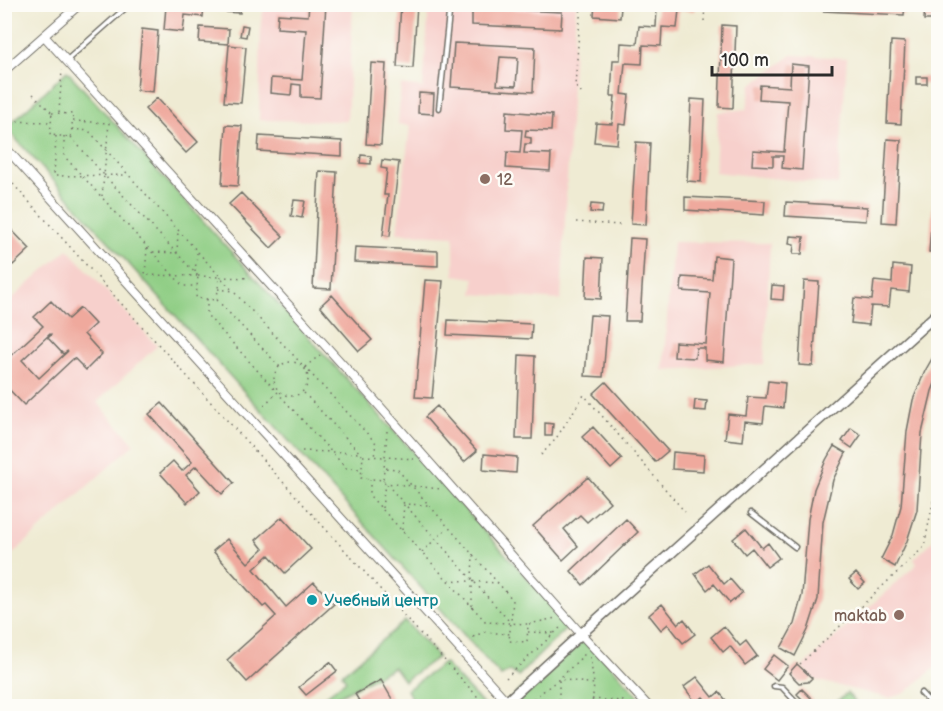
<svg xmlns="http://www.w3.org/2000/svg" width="943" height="711" viewBox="0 0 943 711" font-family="'Balsamiq Sans',sans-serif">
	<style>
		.built { fill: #f7d0cc }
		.green { fill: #90ce85; stroke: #5e7c58; stroke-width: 1.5 }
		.building { fill: #efa99d; fill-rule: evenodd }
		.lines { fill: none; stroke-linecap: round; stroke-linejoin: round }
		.service-casing { stroke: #706e66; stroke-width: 7 }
		.minor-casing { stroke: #706e66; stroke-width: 10 }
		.tertiary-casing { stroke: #706e66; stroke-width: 12 }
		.path { stroke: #706e66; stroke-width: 1.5; stroke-dasharray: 1.5 4.5; stroke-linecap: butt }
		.service { stroke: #fff; stroke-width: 4 }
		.minor { stroke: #fff; stroke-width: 8 }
		.tertiary { stroke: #fff; stroke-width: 9 }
		.education-dot { fill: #8d6e63; stroke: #fdfcf7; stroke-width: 2 }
		.culture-dot { fill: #0f9aa8; stroke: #fdfcf7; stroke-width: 2 }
		.labels { text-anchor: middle; stroke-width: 5; stroke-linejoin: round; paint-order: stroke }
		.education-label { font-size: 16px; fill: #785e54; stroke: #fdfcf7; text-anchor: start }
		.culture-label { font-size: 16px; fill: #0d838f; stroke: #fdfcf7; text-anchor: start }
	</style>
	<rect width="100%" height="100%" fill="#fdfcf7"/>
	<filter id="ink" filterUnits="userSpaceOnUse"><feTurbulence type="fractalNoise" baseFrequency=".0167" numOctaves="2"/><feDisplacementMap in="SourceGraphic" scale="12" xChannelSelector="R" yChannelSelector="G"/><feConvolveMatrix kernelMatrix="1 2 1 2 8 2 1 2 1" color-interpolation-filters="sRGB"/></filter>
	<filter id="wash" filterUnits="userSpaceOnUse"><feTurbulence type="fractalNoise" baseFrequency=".008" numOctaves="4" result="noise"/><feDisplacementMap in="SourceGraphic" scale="24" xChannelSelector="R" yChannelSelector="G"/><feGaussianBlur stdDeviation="1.35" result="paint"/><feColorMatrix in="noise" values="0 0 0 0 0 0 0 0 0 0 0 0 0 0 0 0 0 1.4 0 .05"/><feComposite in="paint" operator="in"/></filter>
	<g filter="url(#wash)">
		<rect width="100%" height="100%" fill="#efebd3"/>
		<path class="built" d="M265,5H353L347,121L259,120L261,21Z
			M429,5H576L561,300L473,294L474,278L454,275V236L397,233L410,126L398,124L401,85L423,88Z
			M792,55L847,58L838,185L715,172L718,112L747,109L751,85Z
			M673,242L770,243L764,364L663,370Z
			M68,249L157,346L97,402L134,444L5,561V305Z
			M938,536V665L905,693L889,698L815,680L802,667L917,564L914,559Z"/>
		<path class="green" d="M67,71L570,625L518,676L510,671L501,676L6,128Z
			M405,621L438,657L404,681L394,667L319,706L316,703L346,680L342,674Z
			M581,634L648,706H511L507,702Z
			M444,663L483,704L481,706H414L415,705L407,690Z
			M847,693L859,706H832Z"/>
		<g id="blocks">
			<path class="building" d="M186,4H204L203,17L185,15L183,32L164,30L166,6L186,8Z
				M224,4H241L240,13L224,12Z
				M309,4H326L320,98L301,97V85L292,84L291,95L270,93L271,78L302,80L306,30L277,28L278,14L308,16Z
				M401,4H417L413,68L397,67Z
				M595,4L621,7L620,18L594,16Z
				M674,4H695L694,11L679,10L677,28L662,27L661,46L643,45L642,64L625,63L622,94L629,95L626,125L619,124L617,144L594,142L596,123L612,124L615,96H611L613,60H620L621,43L637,44L639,26L656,27L657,8L673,9Z
				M721,4H804V10L721,7Z
				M824,4H905L904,15L823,11Z
				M925,4H938V20H924Z
				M472,8L562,12L561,29L472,25Z
				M242,25L248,26L246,37L240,36Z
				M722,25L736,26L733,108L719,107Z
				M200,27L229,29L228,44L199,42Z
				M142,29L158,31L153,92L137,90Z
				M891,41L905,42L901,124L887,123Z
				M454,43L535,47L533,92L451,87ZM500,57L518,58L516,86L497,85Z
				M229,45L246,47L241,103L224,102Z
				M371,63L386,64L381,145L366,144Z
				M791,64L809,66L802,170L782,168L783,156H773V166L752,165L753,150L784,152L788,101L759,99L760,85L790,87Z
				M916,77H927V84H916Z
				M419,93L434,94L433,114L418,113Z
				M157,98L198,142L186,153L145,109Z
				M691,99L705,100L701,182L687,181Z
				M507,111L552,115L551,131L526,130L525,137L531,138V144H525L524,153L551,154L550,171L506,168L507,152L520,153L522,130L506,129Z
				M226,125L242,126L238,186L222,185Z
				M259,136L342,141V156L258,151Z
				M887,139L901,140L896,223L882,222Z
				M636,142L650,143L646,225L631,224Z
				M361,155L371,156V164L360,163Z
				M382,160L399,162L390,236L383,235L388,195H384L387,169L381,168Z
				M936,167H938V252H929Z
				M319,171L337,172L331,289L313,288Z
				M241,193L283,236L271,248L229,204Z
				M685,197L765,201L764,215L685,210Z
				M294,200L305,201L302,218L291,216Z
				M786,202L867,207L866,221L785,216Z
				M591,204L603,205L602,213L590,212Z
				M4,222L30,249L13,265L4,256Z
				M790,236L804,237L802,254H793L794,245L789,244Z
				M630,238L645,239L640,321H625Z
				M355,247L438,251V266L354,262Z
				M714,256L731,258L724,362L705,360V348H696L695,358L674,357L675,342L706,344L710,293L681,291L682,277L712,279Z
				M587,257L603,258L601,299L585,298Z
				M893,265L911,267L909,292L891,290L889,307L871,306L869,325L851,323L854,298L872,300L874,281L892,283Z
				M425,280L443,281L432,398L415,397Z
				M804,281L819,282L813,366L799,365Z
				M772,285L784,286L783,300L771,299Z
				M332,295L372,340L359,351L320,306Z
				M51,301L68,319L80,308L95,324L84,334L102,354L86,370L74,358L24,405L4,384V362L43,326L34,317ZM50,334L51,335L48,338L63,354L68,351L39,378L22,360Z
				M590,315L608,316L603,377L585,376Z
				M448,320L532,324L531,339L447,335Z
				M519,355L535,356L532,439H516Z
				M933,357L938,360V376L932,391L922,433L917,510L907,541L895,567L881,559L893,535L901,506L907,431L913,400L925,371Z
				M768,381L785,383L783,408L765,406L763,423L745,421L743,441L725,439L728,414L746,416L748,397L766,398Z
				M606,382L668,451L655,462L593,394Z
				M695,400L707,401L706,411L694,410Z
				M162,403L234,483L222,494L196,466L186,475L200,491L187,503L160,473L173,461L182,471L192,462L149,414Z
				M437,406L477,451L464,462L425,417Z
				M545,423L553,424L552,436H545Z
				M593,427L622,459L611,469L582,437Z
				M851,428L861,435L852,448L842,441Z
				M834,446L846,453L833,480L823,522L818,599L808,630L795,656L781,648L794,624L802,595L808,519L814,489L826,460Z
				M673,452L704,455L703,471L672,469Z
				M484,454L517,457L516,473L483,470Z
				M588,477L610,502L587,522L580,515L564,529L578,546L563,560L533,526Z
				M282,517L311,549L285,573L269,555L254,569L286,607L314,582L334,604L247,682L227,660L276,616L266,605L263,607L213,551L227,539L248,563L263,549L256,540Z
				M626,519L638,532L583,585L571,571Z
				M746,528L762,548L768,543L779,558L767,567L752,548L745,554L733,539Z
				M708,564L724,584L730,579L742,593L730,603L714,584L707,590L695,574Z
				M856,573L865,583L858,589L849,579Z
				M662,604L678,624L684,619L695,634L683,643L668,624L661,630L649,615Z
				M724,626L740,646L746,641L757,656L745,665L730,646L723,652L711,637Z
				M774,655L788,666L777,680L763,669Z
				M330,662L337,671L306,695L299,687Z
				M797,664L812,678L808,682L799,683L789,673Z
				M697,677L713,697L719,692L731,706H711L703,697L696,703L684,687Z
				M381,680L396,706H362L355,694Z
				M802,689L813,700L808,705L797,694Z"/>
		</g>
	</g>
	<g filter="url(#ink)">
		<use href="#blocks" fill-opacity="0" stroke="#706e66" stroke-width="1.5"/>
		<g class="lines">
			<defs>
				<path id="service" d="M67,60L130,4
					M439,108L450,4
					M751,513L795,547
					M774,686L782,687L800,706
					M921,693L933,706"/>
				<path id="minor" d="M45,37L353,376L581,634L648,706
					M4,71L80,4
					M4,146L511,706"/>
				<path id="tertiary" d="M502,706L581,634L938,313"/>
			</defs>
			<use href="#service" class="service-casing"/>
			<use href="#minor" class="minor-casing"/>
			<use href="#tertiary" class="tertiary-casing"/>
			<path class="path" d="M581,4L575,86L584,96
				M704,21L705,4
				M33,94L51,112
				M59,112L62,70
				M52,113L73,114L71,137L50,135Z
				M5,121L50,122
				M73,121L109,123L102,196
				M72,129L89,131L233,291
				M56,136L54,176L128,175
				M64,136V156L183,286H197
				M71,137L104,175L198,276
				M13,184L486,706
				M576,222L620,225
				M147,248L145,275L197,276
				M153,252L177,253L178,231
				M195,272L197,253
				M198,276L219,277L217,300L196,298Z
				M220,277L250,278
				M218,289L233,291L376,443L374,457
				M207,299V315L346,468L362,469
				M217,300L280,367
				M274 379a17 17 0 1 1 34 0a17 17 0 1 1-34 0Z
				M305,367L320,355
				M304,393L362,455
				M264,405L278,392
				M387,431L385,457L414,459
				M302,451L361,453
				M541,455L555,440L584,395L685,512
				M363,456L385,457L383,480L361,478Z
				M370,479V496L486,622L528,624L527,642L509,641L513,600L397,469L384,468
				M383,480L510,622
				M933,504L938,498
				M382,508L385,483L441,489
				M402,530L404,504L428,505
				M422,552L447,528
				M472,579L473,554
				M449,580L498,583
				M472,606V584
				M529,624L556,618
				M528,632L554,633
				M473,637L484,632L510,634
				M590,657L594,684
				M800,664L924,547L938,477
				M506,678L562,626
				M592,699L623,701L628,706
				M524,706L559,679L587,652
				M559,706V679L594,684L592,706"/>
			<use href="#service" class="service"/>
			<use href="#minor" class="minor"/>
			<use href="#tertiary" class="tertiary"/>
		</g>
	</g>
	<g class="education-dot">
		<circle cx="485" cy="179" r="6"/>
		<circle cx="899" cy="615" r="6"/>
	</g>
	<circle class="culture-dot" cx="312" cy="600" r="6"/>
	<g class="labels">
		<g class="education-label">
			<text x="497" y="185">12</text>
			<text x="887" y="621" text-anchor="end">maktab</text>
		</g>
		<g class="culture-label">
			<text x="324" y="606">Учебный центр</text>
		</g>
	</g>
	<rect width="943" height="711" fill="none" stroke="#fdfcf7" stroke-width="24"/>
	<path d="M712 66v9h120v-9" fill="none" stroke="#2b2b2b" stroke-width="3"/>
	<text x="721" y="66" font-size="18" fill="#2b2b2b" stroke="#fdfcf7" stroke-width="4.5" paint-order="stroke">100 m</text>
</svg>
